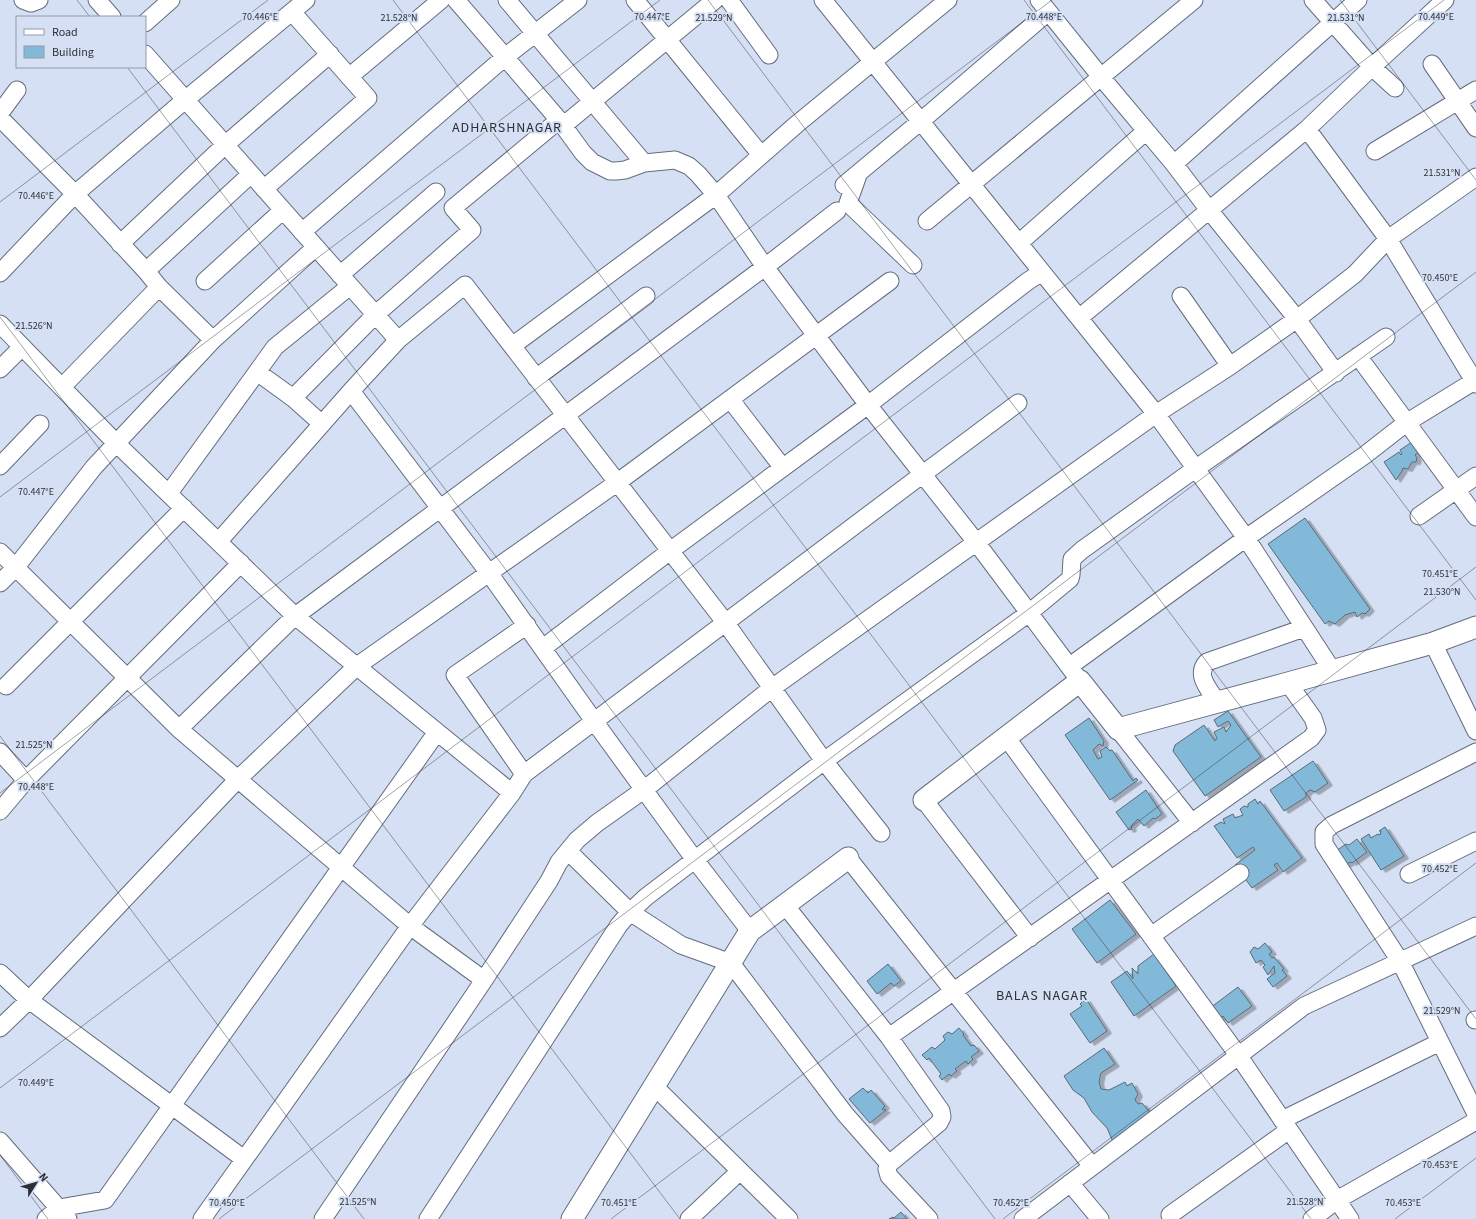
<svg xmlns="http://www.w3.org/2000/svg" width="1476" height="1219" viewBox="0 0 1476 1219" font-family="'Source Sans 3',sans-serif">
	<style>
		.building { fill: #83b9d8; stroke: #586a76; filter: url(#shadow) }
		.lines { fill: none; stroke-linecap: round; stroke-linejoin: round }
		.minor-casing { stroke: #646d7e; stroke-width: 19 }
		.tertiary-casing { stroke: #646d7e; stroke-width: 23 }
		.minor { stroke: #fff; stroke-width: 17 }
		.tertiary { stroke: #fff; stroke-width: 21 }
		.ticks { fill: none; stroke: #2d3038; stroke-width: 1; stroke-opacity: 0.45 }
		.labels { text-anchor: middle; stroke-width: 4; stroke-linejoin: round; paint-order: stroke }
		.neighbourhood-label { font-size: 14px; letter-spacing: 1px; fill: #2d3038; stroke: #d6e0f4 }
		.ticks-label { font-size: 10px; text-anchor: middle; fill: #2d3038; stroke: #d6e0f4; stroke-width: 4; stroke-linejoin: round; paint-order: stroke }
	</style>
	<defs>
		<filter id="shadow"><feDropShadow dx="4.5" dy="2.5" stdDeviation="0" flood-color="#0004"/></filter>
	</defs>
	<rect width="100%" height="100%" fill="#d6e0f4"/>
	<path class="building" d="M1412,442L1419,452L1415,455L1417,458L1416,462H1412L1408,469L1403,468L1402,471L1396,480L1384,462L1399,452L1401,455L1402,454L1400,450Z
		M1305,518L1370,609L1365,614L1362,613L1357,617L1355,612L1345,615L1335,624L1329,621L1325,624L1268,544Z
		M1228,711L1261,757L1205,796L1173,751L1175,745L1204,725L1215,741L1217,738L1214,732L1224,727L1226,732L1231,725L1228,721L1218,727L1214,720Z
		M1089,718L1104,741L1103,746L1099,744L1093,750L1098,759L1102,757L1100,751L1106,747L1110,751L1112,750L1133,781L1136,778L1138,780L1110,800L1065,735Z
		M1313,761L1328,783L1315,792L1310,790L1306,793V797L1284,811L1270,790Z
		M1146,790L1162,814L1155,819L1153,818L1144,826L1138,819L1131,826L1132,829L1129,830L1116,812Z
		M1255,799L1258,804L1260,801L1302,858L1283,872L1277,863L1274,865L1278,870L1252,888L1235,865L1255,850L1253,847L1237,858L1214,826L1221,822L1225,824L1223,819L1233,814L1235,818L1243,815L1240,809L1244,806L1248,807V804Z
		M1385,827L1404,856L1381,870L1361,839L1369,834L1371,838L1378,834L1380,835L1381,831H1379Z
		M1357,839L1367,852L1352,863L1350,862L1346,865L1336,851L1346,844L1349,845Z
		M1110,900L1136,934L1097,963L1072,929Z
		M1265,943L1272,952L1269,954L1272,958L1274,957L1284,969L1282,970L1287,976L1273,987L1267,979L1275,973L1274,966L1268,975L1263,967L1265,965L1261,960L1256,963L1250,952L1254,947L1258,949Z
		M1154,954L1176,986L1134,1016L1111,982L1127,971L1133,979L1132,968L1138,974V966Z
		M888,964L901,981L894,986L891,983L877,994L867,981Z
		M1238,987L1252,1006L1228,1023L1223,1016L1219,1019L1210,1008Z
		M1086,999L1107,1031L1090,1043L1070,1014L1082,1006L1080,1004Z
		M959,1028L964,1034L963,1035L971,1046L974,1045L979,1051L971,1057L973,1059L968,1064L966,1061L955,1069L957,1071L951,1076L949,1074L942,1080L939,1076L941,1074L929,1058L927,1060L922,1055L932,1047L935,1049L945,1040L943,1036L948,1032L952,1034Z
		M1104,1048L1115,1064L1101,1073L1099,1082L1101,1089L1109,1090L1125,1082L1127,1086L1132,1083L1138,1094L1135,1100L1138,1104L1142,1103L1152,1115L1114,1144L1107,1128L1092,1112L1084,1098L1073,1090L1064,1076Z
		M863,1088L868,1093L871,1090L885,1106L882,1109L886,1110L870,1123L849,1099Z
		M901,1212L907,1219H889L893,1217L894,1218Z"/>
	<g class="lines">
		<defs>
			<path id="minor" d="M23,0L31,3L39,0
				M97,0L112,17
				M456,0L559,120L583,153L592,162L610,171H616L625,170L644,163L675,160L689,166L698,174L716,195L765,267L868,405L976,542L1080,681
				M507,0L644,163
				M635,0L761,155
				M729,0L769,55
				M823,0L1079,318L1156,414L1246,538L1332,670
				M1039,0L1101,77L1174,164L1209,210L1297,319L1336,373
				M1313,0L1372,67L1395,88
				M145,23L171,0
				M145,54L398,340
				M1432,64L1476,128
				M349,77L441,0
				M0,113L17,90
				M0,118L75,194L146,271L159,287L213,340
				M564,125L715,0
				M1307,129L1388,239L1476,384
				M1375,151L1476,90
				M1174,164L1358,0
				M858,175L848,203L913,265
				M844,185L921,121L1048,12
				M264,189L368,98L292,12
				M927,221L1194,0
				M302,232L505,57L578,0
				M1019,243L1146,131
				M120,244L225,145L330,54
				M146,271L251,174
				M0,273L75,194L185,100L306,0
				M340,275L436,192
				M205,281L283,210
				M1181,296L1230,366
				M1079,318L1307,129L1372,67L1445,0
				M0,324L116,443L295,616L512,793
				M512,346L716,195L797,124L948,0
				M1358,356L1476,517
				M0,369L22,347
				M257,372L275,347L350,286
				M536,378L646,296
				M62,387L159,287
				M351,391L489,573L594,721L695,860L750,931
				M293,398L375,315L472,230L453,208L559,120
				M730,399L783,468
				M0,466L40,424
				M169,493L257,372L293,398L322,424
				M1419,516L1476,476
				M219,541L351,391L398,340L465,285L725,622L824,761L881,833
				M0,552L179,729L410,926L484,980
				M0,583L16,567L94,467L213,340L316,247
				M1433,643L1476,731
				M543,648L670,551L868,405L1028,281L1042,272
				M1070,666L1246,538L1365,455L1406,423L1476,380
				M6,686L184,508
				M1217,702C1209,689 1195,675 1207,662L1304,628
				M179,729L294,617L765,267L837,211
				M1118,729L1192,823
				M1006,737L1238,1055L1350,1219
				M0,752L26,780
				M1476,752L1332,825L1324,832V844L1400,961L1476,1114
				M524,774L455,675L527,625
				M924,800L1030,938
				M0,811L26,780L241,563
				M568,851L630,912L681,945L731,963L845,1114L889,1164
				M848,858L1092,1166
				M1409,874L1476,841
				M785,905L889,1037L941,1111L942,1117L939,1123L889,1164L887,1169L889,1176L929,1219
				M1151,936L1240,873
				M0,973L29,1000L244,1159
				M1475,1020H1476
				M0,1028L29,1000L238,779L357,666L618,482L890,281
				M889,1037L1311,738L1317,730L1313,718L1288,683
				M655,1087L789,1219
				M1282,1120L1440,1042
				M0,1141L68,1219
				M1070,1183L1100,1219
				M1170,1215L1289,1130
				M46,1219L59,1208L105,1200L437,732
				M202,1219L410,926L512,793L524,774L923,474L1018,403
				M323,1219L484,980L549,881L559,862L577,840L597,823L645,789L772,688L1156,414L1230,366L1297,319L1355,274L1388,239L1476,177
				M428,1219L619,925L630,912L646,897L824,761L1029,613L1070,579L1071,575L1072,559L1082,550L1195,469L1386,337
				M689,1219L740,1171
				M1023,1219L1304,1006L1476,926
				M1312,1219L1337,1200L1476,1121"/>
			<path id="tertiary" d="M924,800L1080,681L1118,729L1288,683L1433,643L1476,627
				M572,1219L750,931L848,858"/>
		</defs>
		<use href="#minor" class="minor-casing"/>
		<use href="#tertiary" class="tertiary-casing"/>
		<use href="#minor" class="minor"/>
		<use href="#tertiary" class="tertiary"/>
	</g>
	<path class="ticks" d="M77,0L90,17M393,0L1311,1219M708,0L1476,1019M1024,0L1476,600M1340,0L1476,180M127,67L995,1219M0,202L268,0M0,317L680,1219M0,497L660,0M0,736L364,1219M0,793L1052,0M0,1088L1444,0M0,1155L48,1219M219,1219L1476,272M611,1219L1476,567M1003,1219L1476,863M1395,1219L1476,1158"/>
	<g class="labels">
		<g class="neighbourhood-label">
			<text x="507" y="132">ADHARSHNAGAR</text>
			<text x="1042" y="1000">BALAS NAGAR</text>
		</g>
	</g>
	<g class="ticks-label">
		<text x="260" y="20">70.446°E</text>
		<text x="652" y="20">70.447°E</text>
		<text x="1044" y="20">70.448°E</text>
		<text x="1436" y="20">70.449°E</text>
		<text x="399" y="21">21.528°N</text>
		<text x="714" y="21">21.529°N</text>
		<text x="1346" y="21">21.531°N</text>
		<text x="1442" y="176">21.531°N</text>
		<text x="36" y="199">70.446°E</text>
		<text x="1440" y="281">70.450°E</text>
		<text x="34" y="329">21.526°N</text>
		<text x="36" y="495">70.447°E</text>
		<text x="1440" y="577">70.451°E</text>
		<text x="1442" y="595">21.530°N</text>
		<text x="34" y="748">21.525°N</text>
		<text x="36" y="790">70.448°E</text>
		<text x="1440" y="872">70.452°E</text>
		<text x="1442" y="1014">21.529°N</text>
		<text x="36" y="1086">70.449°E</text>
		<text x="1440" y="1168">70.453°E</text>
		<text x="358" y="1205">21.525°N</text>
		<text x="1305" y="1205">21.528°N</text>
		<text x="227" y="1206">70.450°E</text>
		<text x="619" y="1206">70.451°E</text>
		<text x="1011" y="1206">70.452°E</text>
		<text x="1403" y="1206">70.453°E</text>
	</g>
	<rect x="16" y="16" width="130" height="52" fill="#d6e0f4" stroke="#929aa9"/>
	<rect x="24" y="29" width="20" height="6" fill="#ffffff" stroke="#929aa9"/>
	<text x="52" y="36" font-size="12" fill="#2d3038">Road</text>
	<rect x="24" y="46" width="20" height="12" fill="#83b9d8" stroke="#929aa9"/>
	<text x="52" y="56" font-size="12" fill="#2d3038">Building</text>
	<g transform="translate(36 1183) rotate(53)" stroke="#d6e0f4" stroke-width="3" paint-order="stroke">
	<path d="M0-3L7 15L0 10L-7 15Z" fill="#2d3038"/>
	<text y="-6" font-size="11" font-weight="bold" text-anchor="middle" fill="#2d3038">N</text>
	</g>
</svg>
